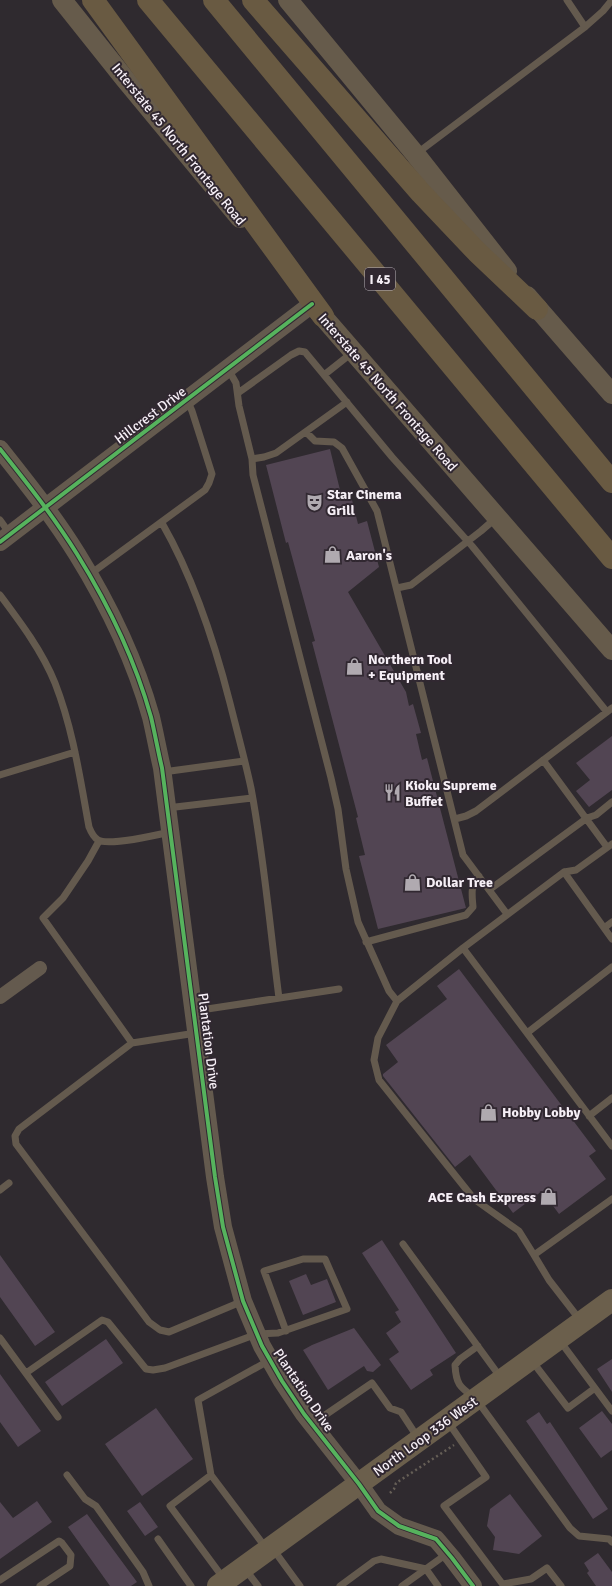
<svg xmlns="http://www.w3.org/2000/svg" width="612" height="1586" viewBox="0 0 612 1586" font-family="Signika,sans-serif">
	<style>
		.building { fill: #524553 }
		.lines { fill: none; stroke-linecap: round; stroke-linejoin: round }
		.path { stroke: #665f57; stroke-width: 2.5; stroke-dasharray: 2 3; stroke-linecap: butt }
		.service { stroke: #645a4e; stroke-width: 7 }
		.minor { stroke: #645a4e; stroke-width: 14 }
		.tertiary { stroke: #645a4e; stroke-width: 18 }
		.secondary { stroke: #665b4b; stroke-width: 20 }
		.primary { stroke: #6b5f4c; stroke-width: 22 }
		.motorway { stroke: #695a42; stroke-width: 22 }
		.cycleway-casing { stroke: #312831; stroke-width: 6 }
		.cycleway { stroke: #56b35d; stroke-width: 4 }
		.labels { text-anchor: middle; stroke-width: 4; stroke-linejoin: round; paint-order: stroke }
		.shield { fill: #312831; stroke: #bbb3bb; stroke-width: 1 }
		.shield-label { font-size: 13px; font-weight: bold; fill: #f6eff6 }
		.street-label { font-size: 14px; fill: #f6eff6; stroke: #312831 }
		.poi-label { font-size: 14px; font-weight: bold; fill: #f6eff6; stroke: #312831; text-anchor: start }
	</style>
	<rect width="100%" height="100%" fill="#2f2a2f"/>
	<path class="building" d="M330,449L341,494L350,492L358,524L367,521L379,567L348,592L406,692L409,706L413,704L421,733L416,734L422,760L427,758L466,908L378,929L359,856L365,855L356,818L358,817L312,642L315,641L288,542L286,543L266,465Z
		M612,736V790L589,807L576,791L590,780L576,763Z
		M459,969L596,1151L589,1156L606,1179L559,1214L542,1191L513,1213L470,1155L455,1167L383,1076V1074L398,1062L386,1045L447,999L437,986Z
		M382,1240L456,1353L430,1370L433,1375L411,1390L389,1359L399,1352L386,1333L401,1322L395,1312L399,1310L362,1253Z
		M0,1255L55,1332L35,1346L0,1297Z
		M306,1274L311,1285L327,1279L336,1302L303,1315L289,1281Z
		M354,1328L381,1365L373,1372L367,1371L364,1366L328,1390L303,1350L312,1345Z
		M106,1339L123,1363L62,1406L45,1382Z
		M612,1359V1392L597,1369Z
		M0,1374L41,1431L18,1447L0,1422Z
		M156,1408L193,1459L142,1496L105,1444Z
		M602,1411L612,1424V1450L601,1458L579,1428Z
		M539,1412L547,1424L550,1422L608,1509L593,1519L526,1421Z
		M510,1494L542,1536L519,1554L493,1550L495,1537L487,1526L490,1509Z
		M37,1501L52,1522L0,1559V1502L13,1518Z
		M140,1502L158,1527L145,1536L127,1511Z
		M87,1514L137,1582L131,1586H110L68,1527Z
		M598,1553L612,1572V1586H596L587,1573L589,1571L584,1563Z"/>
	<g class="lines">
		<path class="path" d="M390,1493L394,1489L396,1483L454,1445"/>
		<path class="service" d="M567,0L585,27
			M416,154L585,27L603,11L612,0
			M228,369L236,383L239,406L252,459L253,475L331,778L338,809L346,869L358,922L389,991L397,1001
			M324,375L353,352
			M238,393L291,355L299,351L305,352L392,457L472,546L607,712
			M306,432L315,441L334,442L342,448L377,511L463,855L507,914
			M252,459L264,457L276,453L347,402
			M0,520L10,534
			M162,523C194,579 214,640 230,703C237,731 245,760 251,788C264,857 270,928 279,998
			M89,575L205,490L209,483L212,474L192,411L187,400
			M397,588L411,585L481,531L496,518
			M0,595C21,623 42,651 55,683C73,729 80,778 89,827C91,832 93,837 98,840C108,846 157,835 170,832
			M543,760L607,847
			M163,772L244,761
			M0,775L75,752
			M167,808L252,798
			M455,819L466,816L476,811L612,708
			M99,841L88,861L63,898L43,918L132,1043
			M612,844L576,870L564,872L463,948L612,1146
			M564,872L612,939
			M489,890L587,818L596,815L612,802
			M604,928L612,922
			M366,942L466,915L473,907C472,894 470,886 479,876
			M463,948L397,1001L378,1038L374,1060L379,1080L474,1199L519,1231L534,1255
			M194,1011L339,989
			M196,1033L132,1043L19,1129L15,1136L16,1144L149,1322L160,1330L169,1332L243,1301
			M527,1033L612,967
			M589,1116L612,1098
			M0,1190L9,1183
			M403,1244L501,1378
			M580,1320L549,1280L534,1255L612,1199
			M0,1338L58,1417
			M560,1341L612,1411
			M478,1346L460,1359L455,1365C456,1385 460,1387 476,1399L570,1528L579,1536L609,1539L612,1542
			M532,1361L568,1408L595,1388
			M26,1373L102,1320L108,1322L146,1369L153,1370L165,1368L257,1334L278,1333L347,1309L325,1259H303L264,1271L286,1331
			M448,1422L486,1477L444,1506L504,1586
			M312,1424L372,1383L390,1408L401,1412L418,1438
			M67,1475L85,1499L96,1506L143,1572L149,1586
			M211,1475L170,1506L224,1579
			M158,1539L191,1586
			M266,1548L211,1475L198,1400L270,1360
			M273,1549L300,1586
			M245,1569L258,1586
			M0,1580L59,1541L62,1543L71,1555L70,1566L40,1586
			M503,1584L531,1579L547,1568L561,1586
			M340,1586L374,1561L381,1559L426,1569L438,1586
			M402,1586L448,1553"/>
		<path class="minor" d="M0,997L40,968"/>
		<path class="tertiary" d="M0,449C27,483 54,517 77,554C108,604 135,660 151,717C155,734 158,751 162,768L215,1177L223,1227L243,1301L262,1346L282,1381L304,1414L359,1484L378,1511L399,1526L436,1539L452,1558L473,1586
			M0,542L312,304"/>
		<path class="secondary" d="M62,0L125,79L240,218
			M288,0L416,155L507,271
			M527,296L612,394
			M312,304L612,650"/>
		<path class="primary" d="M218,1586L612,1300"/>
		<path class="motorway" d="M93,0L323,316
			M148,0L612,558
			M214,0L612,482
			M253,0L421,193L477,252L537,309"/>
		<defs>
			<path id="cycleway" d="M0,449C27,483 54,517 77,554C108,604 135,660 151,717C155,734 158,751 162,768L215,1177L223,1227L243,1301L262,1346L282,1381L304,1414L359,1484L378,1511L399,1526L436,1539L452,1558L473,1586
				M0,542L312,304"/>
		</defs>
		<use href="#cycleway" class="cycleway-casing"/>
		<use href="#cycleway" class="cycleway"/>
	</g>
	<defs>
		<symbol id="theatre-bare" viewBox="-9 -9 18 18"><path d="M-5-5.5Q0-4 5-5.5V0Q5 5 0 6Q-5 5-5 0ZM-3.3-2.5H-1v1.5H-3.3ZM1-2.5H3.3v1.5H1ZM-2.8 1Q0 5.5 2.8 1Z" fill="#b0aab0" stroke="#312831" stroke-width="2.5" paint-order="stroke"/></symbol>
		<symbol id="shop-bare" viewBox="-9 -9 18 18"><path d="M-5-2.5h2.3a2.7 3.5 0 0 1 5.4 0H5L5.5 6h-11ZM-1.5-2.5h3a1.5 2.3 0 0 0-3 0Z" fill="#b0aab0" stroke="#312831" stroke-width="2.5" paint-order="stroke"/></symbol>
		<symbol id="restaurant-bare" viewBox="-9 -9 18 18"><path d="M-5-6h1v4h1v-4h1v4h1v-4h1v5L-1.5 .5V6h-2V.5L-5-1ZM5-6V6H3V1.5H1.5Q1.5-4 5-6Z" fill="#b0aab0" stroke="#312831" stroke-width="2.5" paint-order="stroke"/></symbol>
	</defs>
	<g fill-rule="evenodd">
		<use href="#theatre-bare" x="302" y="490" width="25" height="25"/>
		<use href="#shop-bare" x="320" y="542" width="25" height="25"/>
		<use href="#shop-bare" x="342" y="654" width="25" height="25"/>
		<use href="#restaurant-bare" x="380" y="780" width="25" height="25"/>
		<use href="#shop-bare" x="400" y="870" width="25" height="25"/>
		<use href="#shop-bare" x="476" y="1100" width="25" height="25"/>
		<use href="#shop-bare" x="536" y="1184" width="25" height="25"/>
	</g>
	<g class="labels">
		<rect class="shield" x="365" y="268" width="30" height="22" rx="3"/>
		<g class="shield-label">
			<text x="380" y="284">I 45</text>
		</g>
		<g class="street-label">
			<text transform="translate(179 144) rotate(51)" y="5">Interstate 45 North Frontage Road</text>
			<text transform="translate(388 392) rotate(49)" y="5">Interstate 45 North Frontage Road</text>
			<text transform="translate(150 415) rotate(-37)" y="5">Hillcrest Drive</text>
			<text transform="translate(209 1041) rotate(83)" y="5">Plantation Drive</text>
			<text transform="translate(304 1390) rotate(56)" y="5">Plantation Drive</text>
			<text transform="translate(425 1436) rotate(-36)" y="5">North Loop 336 West</text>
		</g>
		<g class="poi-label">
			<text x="327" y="499">Star Cinema<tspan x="327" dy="16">Grill</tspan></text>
			<text x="346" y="560">Aaron's</text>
			<text x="368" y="664">Northern Tool<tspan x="368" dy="16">+ Equipment</tspan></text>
			<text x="405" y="790">Kioku Supreme<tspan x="405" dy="16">Buffet</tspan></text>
			<text x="426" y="887">Dollar Tree</text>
			<text x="502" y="1117">Hobby Lobby</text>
			<text x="536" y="1202" text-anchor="end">ACE Cash Express</text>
		</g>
	</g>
</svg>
